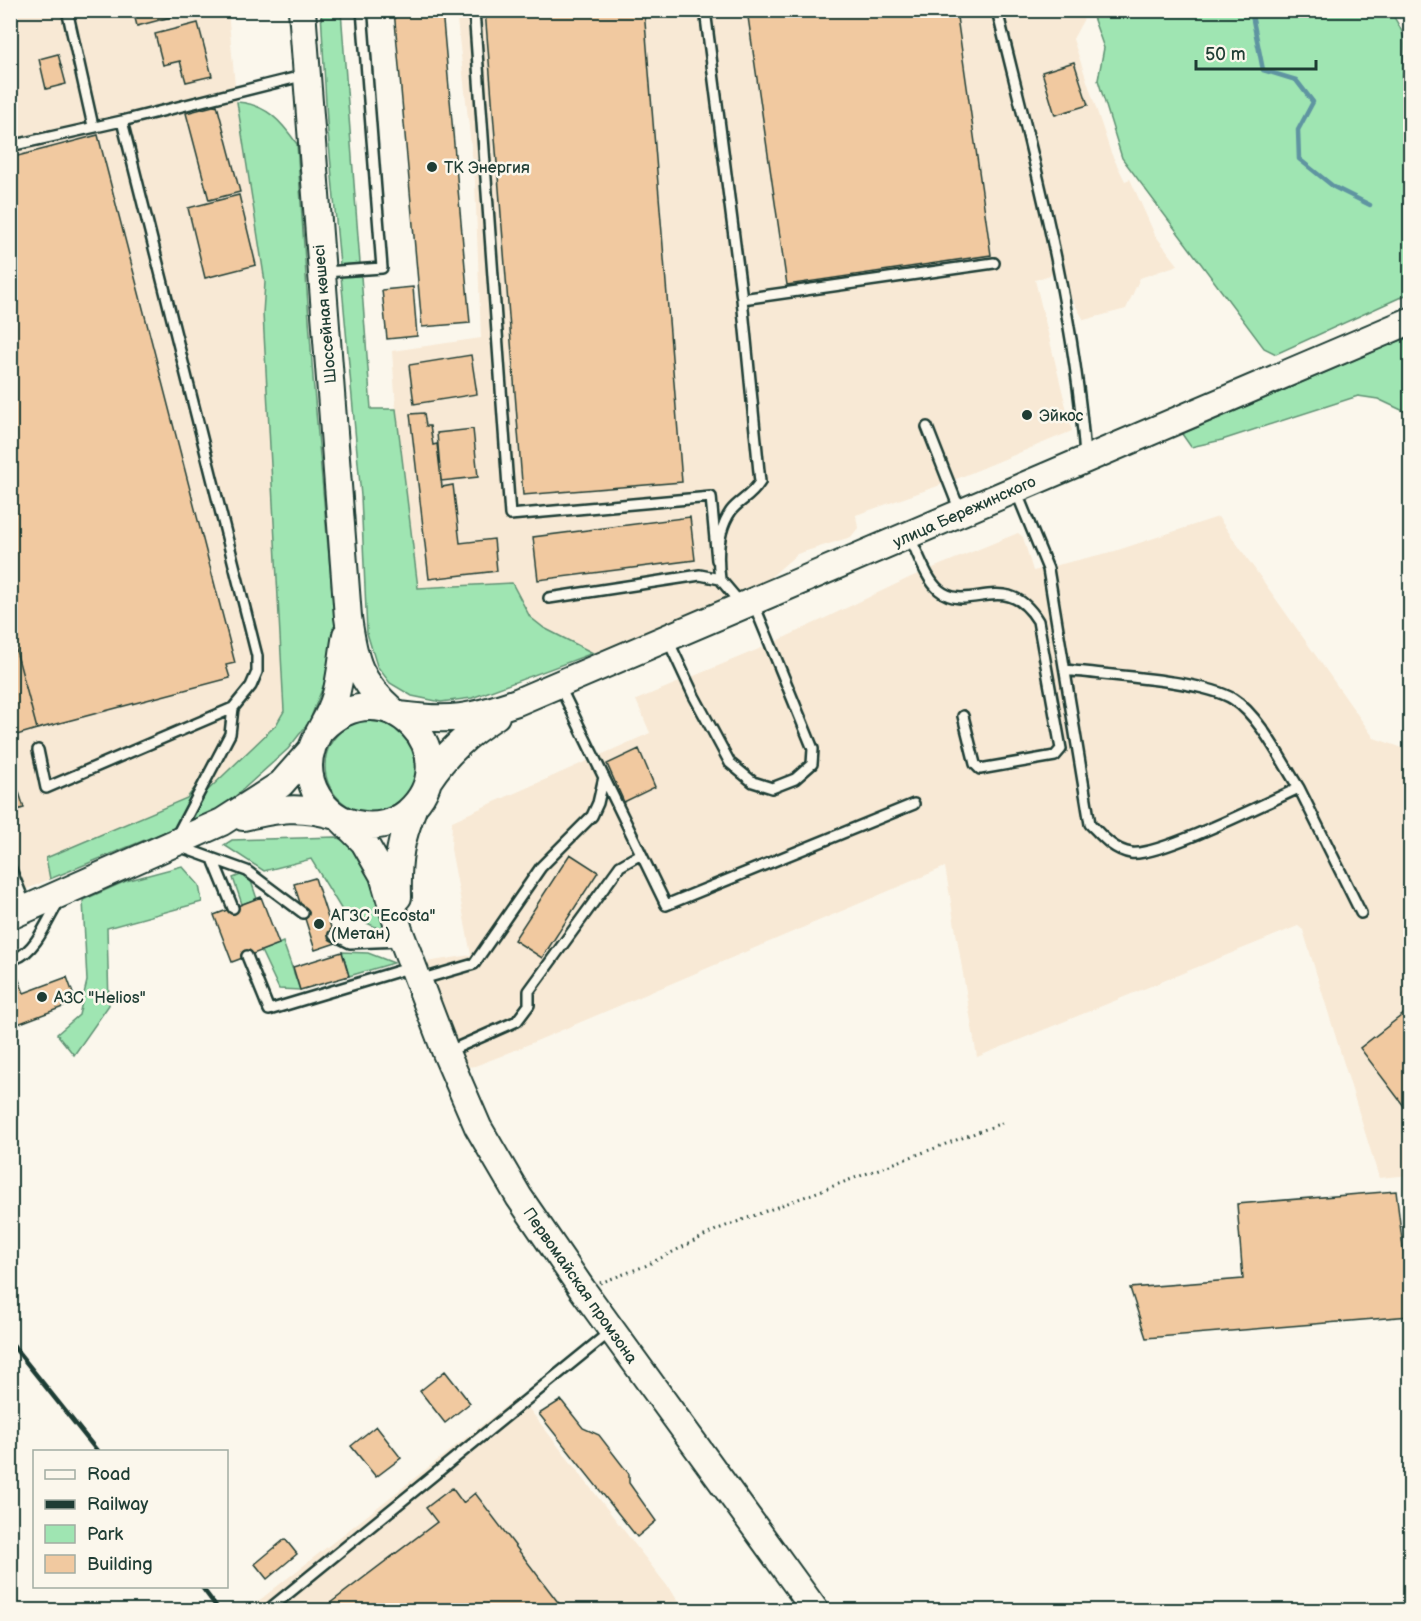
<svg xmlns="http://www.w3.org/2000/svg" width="1421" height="1621" viewBox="0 0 1421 1621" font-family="'Balsamiq Sans',sans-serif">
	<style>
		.built { fill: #f8e9d5 }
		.green { fill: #9fe5b2; stroke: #5f9173; stroke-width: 1.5 }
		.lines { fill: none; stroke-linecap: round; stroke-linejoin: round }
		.stream { stroke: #5e94a1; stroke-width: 4.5 }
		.building { fill: #f1c9a0; stroke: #1f3d34; stroke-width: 1.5 }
		.service-casing { stroke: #1f3d34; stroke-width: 14 }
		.secondary-casing { stroke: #1f3d34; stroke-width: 30 }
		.path { stroke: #1f3d34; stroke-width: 3; stroke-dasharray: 1.5 4.5; stroke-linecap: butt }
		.service { stroke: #fbf7ec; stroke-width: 9 }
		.secondary { stroke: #fbf7ec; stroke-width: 26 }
		.rail { stroke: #1f3d34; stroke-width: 4.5 }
		.poi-dot { fill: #1f3d34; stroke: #fbf7ec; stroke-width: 2 }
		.labels { text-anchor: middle; stroke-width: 5; stroke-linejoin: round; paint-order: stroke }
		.poi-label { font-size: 16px; fill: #1f3d34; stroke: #fbf7ec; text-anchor: start }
		.street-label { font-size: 16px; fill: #1f3d34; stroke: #fbf7ec }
	</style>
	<rect width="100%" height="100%" fill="#fbf7ec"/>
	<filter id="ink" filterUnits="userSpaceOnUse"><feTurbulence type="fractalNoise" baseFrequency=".0167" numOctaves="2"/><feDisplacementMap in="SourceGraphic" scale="12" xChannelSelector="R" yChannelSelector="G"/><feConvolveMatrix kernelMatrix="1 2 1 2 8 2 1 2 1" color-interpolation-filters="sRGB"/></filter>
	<g filter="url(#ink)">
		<path class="built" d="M11,11H228L237,107L265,282L263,314L284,711L276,725L205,793L194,789L188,798L46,858L50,879L11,896Z
			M456,11H1088L1073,39L1111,153L1125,181L1130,179L1155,235L1178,265L1140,278L1126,309L1084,320L1056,273L1035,280L1072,431L949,482L856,515L858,528L851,537L797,554L764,583L618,649L593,653L544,628L530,617L512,583L418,588L396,409L392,351L481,338L475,181Z
			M1218,517L1374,738L1403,748L1410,763V1175L1379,1178L1303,930L1298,926L977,1057L945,867L501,1056L475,1066L466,1067L426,962L471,955L451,849L452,821L650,733L636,700L771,644L911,577L1018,533L1023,537L1033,571L1115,551Z
			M519,1396L686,1610H247Z"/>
		<path class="green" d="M1096,10L1390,11C1395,19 1404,31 1404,41C1405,64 1397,88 1410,110V293L1276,354L1264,348L1122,158L1098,80L1104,48L1093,17Z
			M321,11H341L371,409H396L418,588L512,583L530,617L544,628L593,653L472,698L441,702L412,696L390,683L377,666L367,633L361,496L327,122Z
			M237,102C266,104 281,121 297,144L313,378L335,625L326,679L309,722L288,749L230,801L213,812L50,879L46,858L187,798L194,789L205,793L276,725L284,711L263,314L265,282Z
			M1410,336V414L1378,399L1358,396L1222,440L1191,447L1182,434Z
			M325 766a46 46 0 1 1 92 0a46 46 0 1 1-92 0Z
			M336,837L360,849L387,923L382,930L343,912L311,859L264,871L224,845L232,840Z
			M182,866L199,885L202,902L107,928L109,1005L74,1055L57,1034L79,1015L87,981L83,900L126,881Z
			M243,874L251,881L257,899L242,904L233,878Z
			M283,942L300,990L279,989L261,951Z
			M342,952L368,953L394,963L349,976Z"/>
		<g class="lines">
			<path class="stream" d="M1251,10L1263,70L1296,80L1313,102L1298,130L1299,159L1334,187L1370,205"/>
		</g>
		<path class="building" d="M133,10H170L171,17L137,26Z
			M394,10H442L470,323L422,327Z
			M485,10H644L682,482L523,495Z
			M747,10H956L991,255L787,285Z
			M198,23L212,76L186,82L180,61L163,65L155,34Z
			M58,54L66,84L46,89L39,59Z
			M1074,62L1088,105L1055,115L1042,72Z
			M217,105L240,192L209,200L186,113Z
			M98,135L235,663L226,665L230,678L37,729L10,628V158Z
			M239,195L256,265L205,278L188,208Z
			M413,287L417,336L387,339L382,290Z
			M471,355L477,394L414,404L409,365Z
			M424,413L426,426H430L433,445L437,444L442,487L453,485L460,543L494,539L497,571L429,579L410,414Z
			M473,429L478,477L441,481L437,433Z
			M690,517L695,560L538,580L533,537Z
			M10,628L37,729L10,737Z
			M639,749L655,787L624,802L607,764Z
			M18,789L24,808L10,812V791Z
			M570,854L598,872L542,958L514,940Z
			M315,878L336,943L315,950L294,884Z
			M261,897L279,944L232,962L214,915Z
			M342,952L349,976L300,990L293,967Z
			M10,957L24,993L67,977L76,1002L15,1025L18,1033L10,1036Z
			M1410,1009V1114L1360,1048Z
			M1396,1191L1404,1256L1410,1255V1316L1146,1338L1130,1288L1243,1279L1237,1204Z
			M445,1371L470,1403L445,1423L420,1391Z
			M561,1400L583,1428L599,1435L629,1474V1483L656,1521L637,1537L539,1414Z
			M376,1426L401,1458L376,1477L351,1446Z
			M452,1488L463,1503L475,1493L564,1610H321L437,1522L426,1508Z
			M285,1539L297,1554L267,1579L255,1564Z"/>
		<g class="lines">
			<defs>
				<path id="service" d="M67,10L93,126
					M474,10L510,515L711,497L717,560
					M705,10L742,299L760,482C750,498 738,501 731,511C717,531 717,557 720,579
					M997,10C1033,158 1074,304 1085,456
					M10,146L122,121
					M325,272L382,268L362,10
					M742,299L994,263
					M927,427L960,511
					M1016,491L1048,569L1090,824C1102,836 1113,850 1131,853C1158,857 1268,802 1299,788L1361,913
					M910,538C918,553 926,579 939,590C969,615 1006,568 1038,621L1061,749L1055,756L980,769L975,764L963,716
					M549,598L700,575L720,579L742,605
					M668,640L694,696L730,763L753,782L772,788L795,779L812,764L813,749L753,602
					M1065,670C1104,675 1203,680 1233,699C1259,715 1282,762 1299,788
					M560,687L666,905L914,804
					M38,750L46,788L233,708
					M176,837L230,734L233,708L251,686L257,672V656L122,121L306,75
					M178,846L247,871L303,913
					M213,859L233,908
					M10,867L26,906
					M334,935L350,943L400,941
					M247,956L269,1010L412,967
					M16,958C36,951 48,919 59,901
					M419,980L474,964L541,867L592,816L598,803L604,777
					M447,1052L517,1021L529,1005V991L620,866L641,854
					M268,1610L611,1331"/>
				<path id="secondary" d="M302,10L348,617C354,661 359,681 393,711
					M401,715C451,722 470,718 517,702L1410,321
					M322,729C386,665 470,756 408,812C394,824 375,828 357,824C323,818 301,781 312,748C318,731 330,716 335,698C341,678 342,656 346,635
					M428,781C446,753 468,734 496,716
					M243,817C279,809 299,805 336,816
					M341,819L364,842L383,875L399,930L446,1053L478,1127L519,1197L582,1289L815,1610
					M398,897C397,859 400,841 414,806
					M10,916L222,822L281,784L312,749"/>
			</defs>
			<use href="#service" class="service-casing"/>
			<use href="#secondary" class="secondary-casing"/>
			<path class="path" d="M600,1283L645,1266L718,1229L1002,1123"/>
			<use href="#service" class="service"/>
			<use href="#secondary" class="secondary"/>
			<path class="rail" d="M10,741L16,763
				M10,1342L98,1452
				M201,1586L219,1610"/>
		</g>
	</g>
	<g class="poi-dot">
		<circle cx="432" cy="167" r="6"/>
		<circle cx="1027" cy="415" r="6"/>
		<circle cx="319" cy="924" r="6"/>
		<circle cx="42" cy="997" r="6"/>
	</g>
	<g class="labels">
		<g class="poi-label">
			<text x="444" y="173">ТК Энергия</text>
			<text x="1039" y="421">Эйкос</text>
			<text x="331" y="921">АГЗС "Ecosta"<tspan x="331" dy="18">(Метан)</tspan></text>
			<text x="54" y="1003">АЗС "Helios"</text>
		</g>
		<g class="street-label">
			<text transform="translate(324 314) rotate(-95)" y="6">Шоссейная көшесі</text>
			<text transform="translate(964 511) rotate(-24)" y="6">улица Бережинского</text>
			<text transform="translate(581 1285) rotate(55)" y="6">Первомайская промзона</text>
		</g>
	</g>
	<rect width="1421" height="1621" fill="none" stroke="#fbf7ec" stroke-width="36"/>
	<rect x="18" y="18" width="1385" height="1585" fill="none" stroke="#1f3d34" stroke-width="2" filter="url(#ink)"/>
	<rect x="33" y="1450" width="195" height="138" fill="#fbf7ec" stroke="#a3ada2" stroke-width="1.5"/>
	<rect x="45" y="1470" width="30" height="9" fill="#fbf7ec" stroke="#a3ada2" stroke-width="1.5"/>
	<text x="87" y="1480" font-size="18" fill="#1f3d34">Road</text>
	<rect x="45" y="1500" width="30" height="9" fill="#1f3d34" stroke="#a3ada2" stroke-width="1.5"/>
	<text x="87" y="1510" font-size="18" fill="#1f3d34">Railway</text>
	<rect x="45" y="1525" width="30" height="18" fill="#9fe5b2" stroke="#a3ada2" stroke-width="1.5"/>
	<text x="87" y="1540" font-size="18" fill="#1f3d34">Park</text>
	<rect x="45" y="1555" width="30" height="18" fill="#f1c9a0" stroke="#a3ada2" stroke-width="1.5"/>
	<text x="87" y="1570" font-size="18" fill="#1f3d34">Building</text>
	<path d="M1196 60v9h120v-9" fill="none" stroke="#1f3d34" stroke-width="3"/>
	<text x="1205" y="60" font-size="18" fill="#1f3d34" stroke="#fbf7ec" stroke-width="4.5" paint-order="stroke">50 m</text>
</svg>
